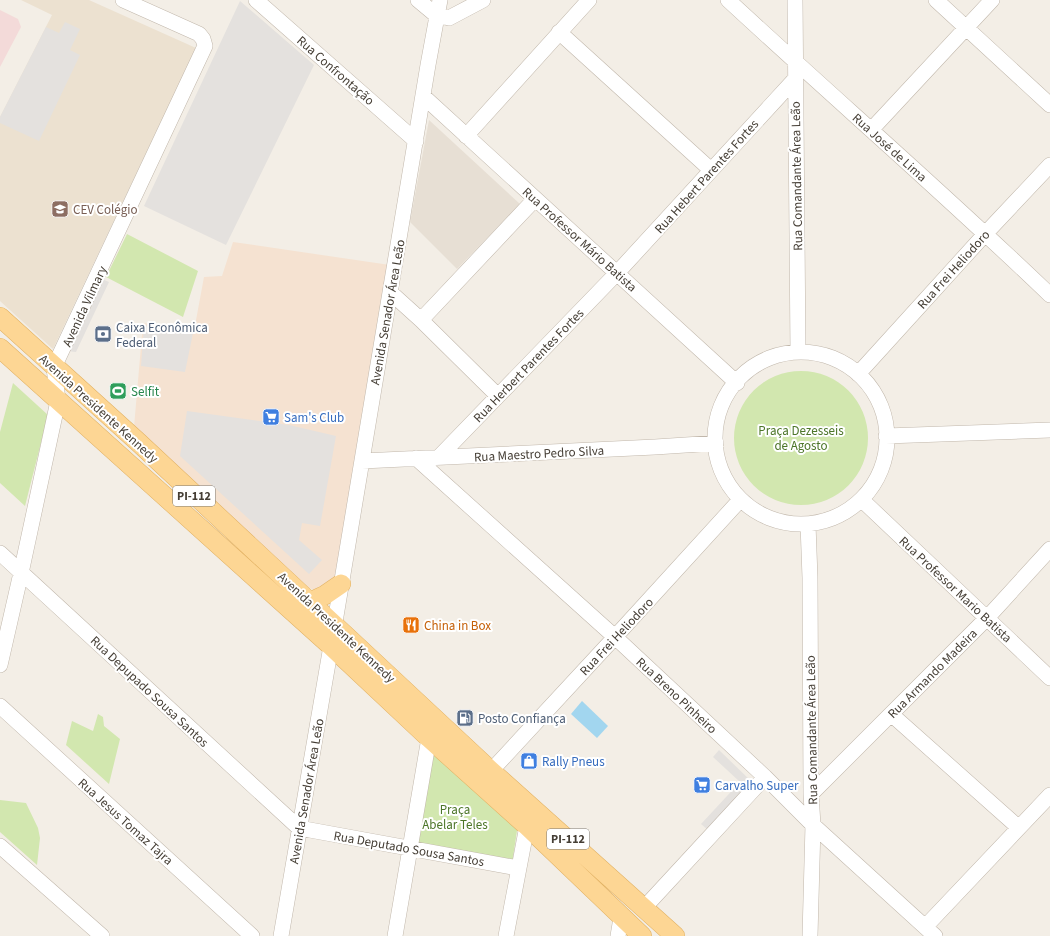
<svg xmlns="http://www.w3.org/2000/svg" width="1050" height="936" viewBox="0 0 1050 936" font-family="'Source Sans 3',sans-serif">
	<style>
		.residential { fill: #e7dfd4 }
		.commercial { fill: #f5e2d1 }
		.education { fill: #ece1d0 }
		.medical { fill: #f3dad9 }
		.green { fill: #d2e7af }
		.parking { fill: #e4e1de }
		.water { fill: #a2d6ef }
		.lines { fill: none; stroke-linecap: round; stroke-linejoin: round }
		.minor-casing { stroke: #c1b7ab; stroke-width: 16 }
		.major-casing { stroke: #e2b264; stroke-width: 20 }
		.minor { stroke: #fff; stroke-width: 15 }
		.major { stroke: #fdd694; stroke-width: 19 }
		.labels { text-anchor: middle; stroke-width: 4; stroke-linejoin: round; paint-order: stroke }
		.shield { fill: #fff; stroke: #7d7872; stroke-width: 1 }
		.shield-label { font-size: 12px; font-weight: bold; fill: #453e35 }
		.street-label { font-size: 13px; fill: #453e35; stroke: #fff }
		.education-label { font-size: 13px; fill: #785e54; stroke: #fff; text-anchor: start }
		.service-label { font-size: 13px; fill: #4e5e75; stroke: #fff; text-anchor: start }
		.leisure-label { font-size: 13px; fill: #27864d; stroke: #fff; text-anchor: start }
		.shop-label { font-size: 13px; fill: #366cbe; stroke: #fff; text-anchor: start }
		.park-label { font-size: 13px; fill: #4d7629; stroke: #fff }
		.food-label { font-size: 13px; fill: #c56008; stroke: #fff; text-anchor: start }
	</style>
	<rect width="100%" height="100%" fill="#f3eee6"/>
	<path class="residential" d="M429,120L520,204L457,269L410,222Z"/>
	<path class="commercial" d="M233,242L390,265L336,579L317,592L308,587L236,523L134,427L143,323L194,331L204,277L222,276Z"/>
	<path class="education" d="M21,0H89L196,48L53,349L0,301V117L52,15Z"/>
	<path class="medical" d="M0,10L18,19L21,27L0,67Z"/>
	<path class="green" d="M127,234L198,271L183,317L106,277Z
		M734 438a67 67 0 1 1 134 0a67 67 0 1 1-134 0Z
		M13,383L48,415L25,506L0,483V432Z
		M98,714L103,717L104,726L120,739L109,784L66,745L72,721L93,731Z
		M429,738L518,824L512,864L409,848Z
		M0,800L26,803L38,828L40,838L37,865L0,832Z"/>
	<path class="parking" d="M240,1L314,65L226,245L144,206Z
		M65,22L80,29L70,50L80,55L39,141L0,123V117L46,27L59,33Z
		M102,279L109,282L76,352L67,351Z
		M144,325L193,333L185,372L141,366Z
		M187,411L289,425L336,436L320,526L302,523L299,540L322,560L309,574L180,456Z
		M719,750L752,782L708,830L701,824L740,782L713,757Z"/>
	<path class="water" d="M582,701L608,726L597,738L571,714Z"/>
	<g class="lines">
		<defs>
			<path id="minor" d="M256,0L416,141
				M418,0L436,15L449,18L483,0
				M728,0C835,99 945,194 1050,295
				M795,0L798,352
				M936,0L1050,105
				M559,32L711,170
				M423,96L737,383
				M871,130L992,0
				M466,136L589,0
				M390,292L421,320L498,396
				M421,320L535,199
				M715 438a86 86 0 1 1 172 0a86 86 0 1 1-172 0Z
				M858,374L986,233L1050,165
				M886,436L1050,430
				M416,458L615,637L765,777L813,825L935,936
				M438,458L617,273L795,79
				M362,461L655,447L716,443
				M862,500L1050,678
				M808,524L810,578L811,794L813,825L810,936
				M0,553L299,828L518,868
				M0,665L21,573L58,401L54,367L205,46L203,39L199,34L123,0
				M0,706L252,936
				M891,714L1018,827
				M491,771L615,637L740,500
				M811,794L987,618L1050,549
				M0,846L102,936
				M644,908L765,777
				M925,927L1050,795
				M281,936L331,646L428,65L440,0
				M395,936L429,738
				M506,936L527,826
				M618,936L621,918"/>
			<path id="major" d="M0,317L137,441L491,771L675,936
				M0,348L331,646L429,738L527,826L642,936
				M310,602L325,595L341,584"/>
		</defs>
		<use href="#minor" class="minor-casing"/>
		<use href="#major" class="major-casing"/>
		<use href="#minor" class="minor"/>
		<use href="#major" class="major"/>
	</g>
	<defs>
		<symbol id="school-square" viewBox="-11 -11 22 22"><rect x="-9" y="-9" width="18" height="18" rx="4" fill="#8d6e63" stroke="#fff"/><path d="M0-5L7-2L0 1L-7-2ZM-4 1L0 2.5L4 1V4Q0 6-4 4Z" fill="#fff"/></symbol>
		<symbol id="bank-square" viewBox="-11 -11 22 22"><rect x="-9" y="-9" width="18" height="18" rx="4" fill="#5c6f8a" stroke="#fff"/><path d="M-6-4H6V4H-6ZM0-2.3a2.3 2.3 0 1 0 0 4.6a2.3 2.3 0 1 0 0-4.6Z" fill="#fff"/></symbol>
		<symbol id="stadium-square" viewBox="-11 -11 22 22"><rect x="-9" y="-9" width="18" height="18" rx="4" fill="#2e9e5b" stroke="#fff"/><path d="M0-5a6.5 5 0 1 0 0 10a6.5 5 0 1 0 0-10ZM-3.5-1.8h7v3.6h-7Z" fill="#fff"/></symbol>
		<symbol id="supermarket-square" viewBox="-11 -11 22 22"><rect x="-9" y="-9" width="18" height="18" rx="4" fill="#3f7fe0" stroke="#fff"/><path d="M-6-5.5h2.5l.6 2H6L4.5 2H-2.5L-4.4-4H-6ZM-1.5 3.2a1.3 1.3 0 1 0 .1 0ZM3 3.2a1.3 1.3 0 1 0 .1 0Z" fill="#fff"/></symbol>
		<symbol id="restaurant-square" viewBox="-11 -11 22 22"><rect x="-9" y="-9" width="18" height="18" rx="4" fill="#e8710a" stroke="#fff"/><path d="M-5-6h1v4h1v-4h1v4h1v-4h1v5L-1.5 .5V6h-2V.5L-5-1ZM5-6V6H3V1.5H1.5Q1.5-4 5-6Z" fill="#fff"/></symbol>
		<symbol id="fuel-square" viewBox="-11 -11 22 22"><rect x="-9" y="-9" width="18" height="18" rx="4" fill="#5c6f8a" stroke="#fff"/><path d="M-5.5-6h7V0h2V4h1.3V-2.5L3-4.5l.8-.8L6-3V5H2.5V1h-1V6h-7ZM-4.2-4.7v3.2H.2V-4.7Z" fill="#fff"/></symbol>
		<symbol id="shop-square" viewBox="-11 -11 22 22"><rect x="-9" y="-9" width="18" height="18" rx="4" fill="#3f7fe0" stroke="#fff"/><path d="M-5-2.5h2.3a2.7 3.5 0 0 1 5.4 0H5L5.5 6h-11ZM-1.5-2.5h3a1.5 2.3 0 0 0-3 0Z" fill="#fff"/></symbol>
	</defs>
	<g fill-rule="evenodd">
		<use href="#school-square" x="50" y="199" width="20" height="20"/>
		<use href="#bank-square" x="93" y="324" width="20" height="20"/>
		<use href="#stadium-square" x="108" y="381" width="20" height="20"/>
		<use href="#supermarket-square" x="261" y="407" width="20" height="20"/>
		<use href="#restaurant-square" x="401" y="615" width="20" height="20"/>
		<use href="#fuel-square" x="455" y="708" width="20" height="20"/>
		<use href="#shop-square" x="519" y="751" width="20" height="20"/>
		<use href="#supermarket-square" x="692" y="775" width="20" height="20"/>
	</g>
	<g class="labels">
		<g class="shield">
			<rect x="173" y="486" width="42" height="20" rx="3"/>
			<rect x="547" y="829" width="42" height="20" rx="3"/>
		</g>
		<g class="shield-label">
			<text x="194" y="500">PI-112</text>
			<text x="568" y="843">PI-112</text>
		</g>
		<g class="street-label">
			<text transform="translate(336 70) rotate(41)" y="5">Rua Confrontação</text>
			<text transform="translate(890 147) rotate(42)" y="5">Rua José de Lima</text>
			<text transform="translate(706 176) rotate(-48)" y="5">Rua Hebert Parentes Fortes</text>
			<text transform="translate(796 176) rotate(-91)" y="5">Rua Comandante Área Leão</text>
			<text transform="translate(580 239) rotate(42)" y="5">Rua Professor Mário Batista</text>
			<text transform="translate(953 269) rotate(-48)" y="5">Rua Frei Heliodoro</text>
			<text transform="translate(84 306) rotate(-65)" y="5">Avenida Vilmary</text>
			<text transform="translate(387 312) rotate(-80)" y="5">Avenida Senador Área Leão</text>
			<text transform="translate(528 365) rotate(-46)" y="5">Rua Herbert Parentes Fortes</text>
			<text transform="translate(99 408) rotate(42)" y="5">Avenida Presidente Kennedy</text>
			<text transform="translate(539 453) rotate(-3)" y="5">Rua Maestro Pedro Silva</text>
			<text transform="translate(956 589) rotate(43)" y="5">Rua Professor Mario Batista</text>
			<text transform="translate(337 627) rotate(43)" y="5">Avenida Presidente Kennedy</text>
			<text transform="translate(616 636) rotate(-47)" y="5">Rua Frei Heliodoro</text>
			<text transform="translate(932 673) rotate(-45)" y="5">Rua Armando Madeira</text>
			<text transform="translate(150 691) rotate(43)" y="5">Rua Depupado Sousa Santos</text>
			<text transform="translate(677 695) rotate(43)" y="5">Rua Breno Pinheiro</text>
			<text transform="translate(811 730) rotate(-91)" y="5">Rua Comandante Área Leão</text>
			<text transform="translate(306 791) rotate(-80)" y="5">Avenida Senador Área Leão</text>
			<text transform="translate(126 821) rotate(42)" y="5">Rua Jesus Tomaz Tajra</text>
			<text transform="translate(409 848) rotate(10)" y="5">Rua Deputado Sousa Santos</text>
		</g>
		<g class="education-label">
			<text x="73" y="214">CEV Colégio</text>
		</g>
		<g class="service-label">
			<text x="116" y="332">Caixa Econômica<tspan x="116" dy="15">Federal</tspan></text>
			<text x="478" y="723">Posto Confiança</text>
		</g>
		<g class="leisure-label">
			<text x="131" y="396">Selfit</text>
		</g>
		<g class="shop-label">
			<text x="284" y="422">Sam's Club</text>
			<text x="542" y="766">Rally Pneus</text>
			<text x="715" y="790">Carvalho Super</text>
		</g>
		<g class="park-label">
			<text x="801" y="435">Praça Dezesseis<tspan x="801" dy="15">de Agosto</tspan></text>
			<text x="455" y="814">Praça<tspan x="455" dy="15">Abelar Teles</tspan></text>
		</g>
		<g class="food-label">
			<text x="424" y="630">China in Box</text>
		</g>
	</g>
</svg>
